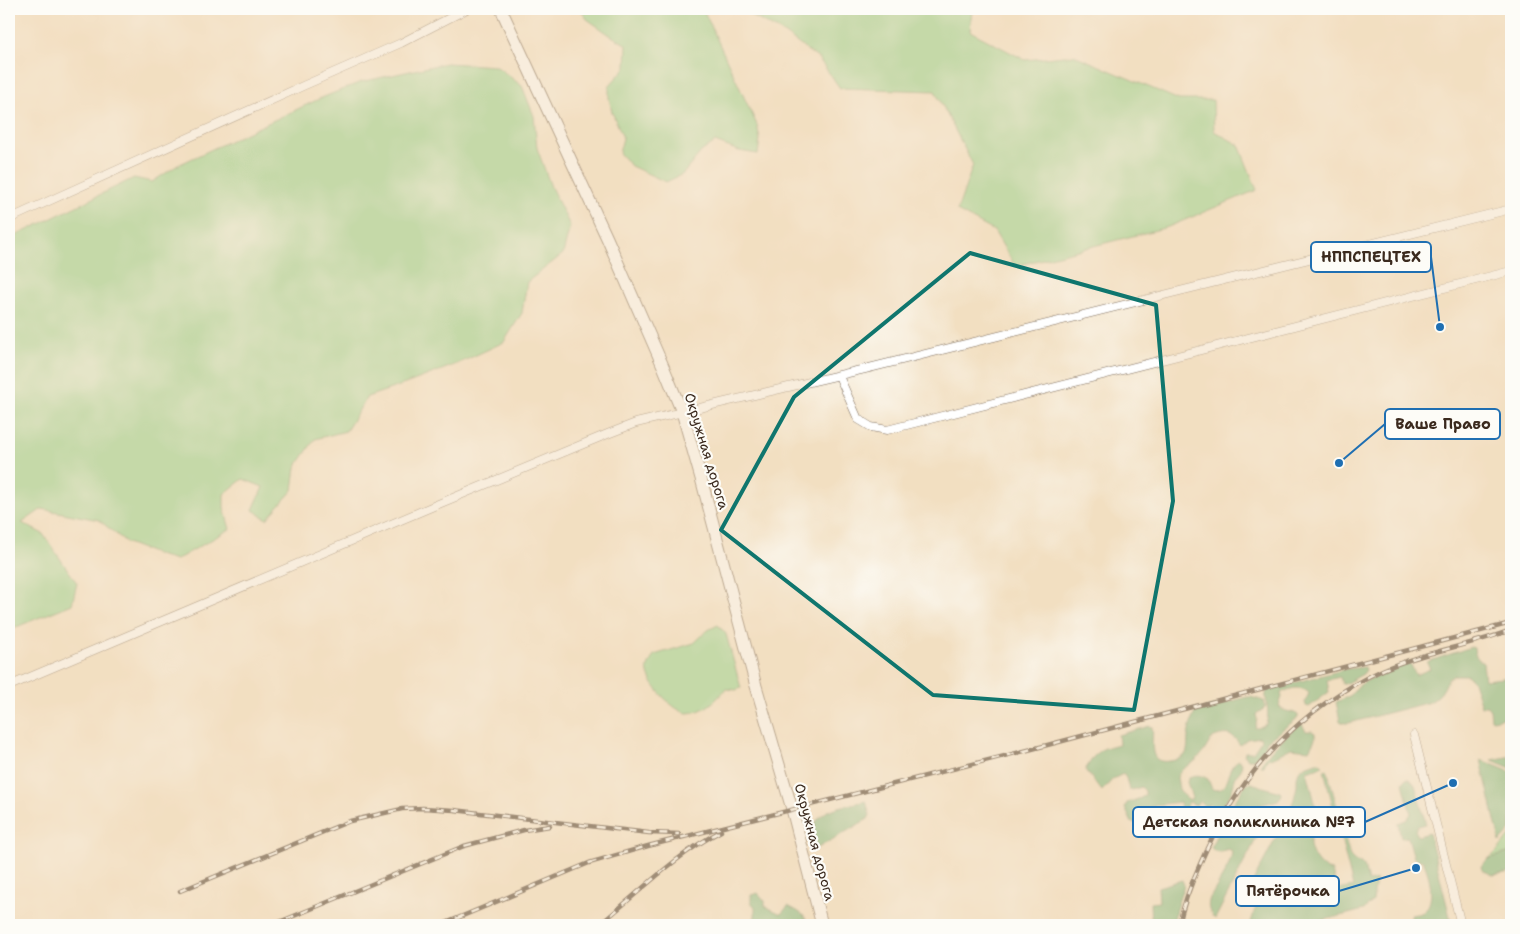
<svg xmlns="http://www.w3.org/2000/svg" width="1520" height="934" viewBox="0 0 1520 934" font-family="'Shantell Sans',sans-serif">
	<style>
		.green { fill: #8ed28b; stroke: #647e54 }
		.forest { fill: #72b477; stroke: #566f4a }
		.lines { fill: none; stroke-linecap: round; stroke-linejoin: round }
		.street-casing { stroke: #7b6957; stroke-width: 9 }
		.secondary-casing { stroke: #7b6957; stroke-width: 13 }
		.street { stroke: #fff; stroke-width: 8 }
		.secondary { stroke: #fff; stroke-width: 11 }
		.rail-casing { stroke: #3b2a1e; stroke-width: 4.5 }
		.rail { stroke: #fdfcf7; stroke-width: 2.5; stroke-dasharray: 8; stroke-linecap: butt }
		.marked { fill: none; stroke: #0f766e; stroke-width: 4; stroke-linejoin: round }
		.labels { text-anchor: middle; stroke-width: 4.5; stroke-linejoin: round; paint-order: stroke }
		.street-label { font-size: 14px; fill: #3b2a1e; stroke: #fdfcf7 }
		.leader { fill: none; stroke: #1f6fb2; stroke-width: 2 }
		.callout-dot { fill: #1f6fb2; stroke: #fdfcf7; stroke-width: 2 }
		.callout { fill: #fdfcf7; stroke: #1f6fb2; stroke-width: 2 }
		.callout-label { font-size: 15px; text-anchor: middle; font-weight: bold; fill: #3b2a1e }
	</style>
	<rect width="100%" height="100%" fill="#fdfcf7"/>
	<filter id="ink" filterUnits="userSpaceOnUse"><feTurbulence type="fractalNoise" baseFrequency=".02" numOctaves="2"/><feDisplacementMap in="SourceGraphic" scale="10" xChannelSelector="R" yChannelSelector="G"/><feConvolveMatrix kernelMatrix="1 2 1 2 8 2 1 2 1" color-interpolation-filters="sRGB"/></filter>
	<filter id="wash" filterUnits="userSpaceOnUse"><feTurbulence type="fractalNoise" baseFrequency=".0096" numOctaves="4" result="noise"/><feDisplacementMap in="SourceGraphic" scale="20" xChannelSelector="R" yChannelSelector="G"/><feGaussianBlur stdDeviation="1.12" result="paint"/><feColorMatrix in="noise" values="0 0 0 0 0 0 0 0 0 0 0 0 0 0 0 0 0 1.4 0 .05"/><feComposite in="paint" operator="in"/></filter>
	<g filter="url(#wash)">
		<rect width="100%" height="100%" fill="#f2dfc1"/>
		<path class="green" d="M580,9H703L757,125L760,139L758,154L739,151L715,142L701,152L683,174L666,182L631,166L619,153L623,138L612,112L609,98V86L626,67L627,45L610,35L587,19Z
			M739,9H972L970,31L1025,60L1074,55L1179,100H1213L1214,131L1239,145L1257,190L1168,227L1015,266L994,231L957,211L973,165L935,91L840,88L819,59L785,34Z
			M446,63L496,66L522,86L534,116L537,148L551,187L570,226L563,254L527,282L522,313L504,342L457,364L408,383L367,397L346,431L315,439L296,467L293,490L267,519L253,510L263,487L243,479L224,494V508L230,529L176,560L158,555L127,543L99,520L42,509L22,523L43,534L77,583L72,604L9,630V239L134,178L152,182L178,165L319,99L361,82Z
			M718,625L726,634L741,688L736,690L726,689C715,701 705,712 688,713C675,713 650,685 648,673C646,667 651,661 654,655L694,643L708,630Z
			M1511,835V852L1488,859C1496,854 1504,842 1511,835Z"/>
		<path class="forest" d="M1471,647L1474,648C1474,655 1478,659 1483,663L1485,680L1511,677V716L1493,720L1491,719L1490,710L1487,706H1481L1473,681L1467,675H1455L1448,679C1444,690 1440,696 1430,702L1349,723H1344L1340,721L1336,702L1351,695L1358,686L1370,679L1407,663L1411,665L1416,675L1430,669L1427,662Z
			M1365,667L1366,670L1363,674L1345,684H1342L1340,677L1327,680L1329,692L1309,707L1306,706L1305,702L1309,693C1300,685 1291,688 1281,693L1282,697L1279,706C1283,713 1292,710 1298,715V718L1267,741L1264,749L1254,759H1248L1244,755L1245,752H1253L1261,740L1260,737L1247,739L1240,745C1238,743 1237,740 1234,738C1228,732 1219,735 1212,738C1207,746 1203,755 1195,761C1186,768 1183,766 1177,777L1179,789L1186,799L1190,800L1192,798L1187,782L1189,777C1197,774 1201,775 1208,779L1212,789C1231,795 1223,768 1239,760L1242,763L1241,770L1234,778C1236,789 1225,804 1217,811L1210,804L1205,808L1203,804L1199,801L1196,805L1189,802L1183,812L1181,810L1180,802L1155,805L1149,808L1147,818L1141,821L1132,823L1125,808L1127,803L1141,798L1145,795V791L1141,787L1132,790H1129L1126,778L1123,774L1113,779L1102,791L1085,770C1098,750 1096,750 1119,744L1118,735L1150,726L1152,727C1155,740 1145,765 1170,761C1175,760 1181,759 1184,756C1189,751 1187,743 1188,737C1189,728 1192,717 1196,711L1247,697H1251L1264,701L1265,705V708L1256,714L1257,719L1255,728H1258L1266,724C1271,710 1263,700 1267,690L1346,669Z
			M1301,723L1306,731H1312L1315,733V739L1309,750L1291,748L1276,756L1267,759L1264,766H1260C1267,752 1288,733 1301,723Z
			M1511,756V768L1492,760Z
			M1481,760L1511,772V830L1500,842Z
			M1316,762H1320L1323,766L1307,771L1320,823C1316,828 1311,833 1310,841C1309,852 1320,870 1332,871L1337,890L1353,887L1324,770L1327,769L1350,856L1355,861L1364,866L1368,882L1376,880L1373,901L1364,910L1304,925H1250L1256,907L1244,899L1288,815L1294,799L1297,786V777L1299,771L1305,766Z
			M1406,779H1410L1415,785L1426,824L1418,826L1415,830L1418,836L1429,833L1452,925H1411V915C1415,914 1420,914 1423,912C1437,902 1429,873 1423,861L1414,858L1408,837L1401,838L1398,823L1406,820L1411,814L1403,783Z
			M1251,783L1280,792L1282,795L1278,800L1253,807L1252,810L1257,814L1267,818L1215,919C1210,914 1207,908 1209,901C1209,898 1213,894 1214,891C1221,879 1231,865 1232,851L1228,849L1219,852L1214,851L1211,847L1225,816L1246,784Z
			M866,801L870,815L868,819L816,849C804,809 836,808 866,801Z
			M1511,852V872L1493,875L1482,870L1481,866L1488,859Z
			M1182,880L1184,885L1176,909L1173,925H1151L1150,903L1159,902L1158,887Z
			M758,893L765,901V906L781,914L788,906C797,911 806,914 808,925H748L755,917V907L751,902V895Z"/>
	</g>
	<g filter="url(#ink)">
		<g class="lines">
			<defs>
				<path id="street" d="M9,219L305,85L401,43L467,9
					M839,376L858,419L871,427L887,430L1511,271
					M9,686L436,505L610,433L636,423L865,369L1511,209
					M1414,735L1461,925"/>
				<path id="secondary" d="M501,9L607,238L663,366L682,412L702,482L756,686L792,809L822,925"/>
			</defs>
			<use href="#street" class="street-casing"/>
			<use href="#secondary" class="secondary-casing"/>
			<use href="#street" class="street"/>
			<use href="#secondary" class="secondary"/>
			<defs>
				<path id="rail" d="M180,891L350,821L402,809L423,808L454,810L649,833L679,834
					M272,925L464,846L524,830L550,826
					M441,925L589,863L648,846L1036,748L1511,623
					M599,925C639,893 675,855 721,831
					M1179,925C1183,905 1191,884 1200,864C1235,782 1288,719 1368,677C1413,653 1464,648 1511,630"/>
			</defs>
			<use href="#rail" class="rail-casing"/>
			<use href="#rail" class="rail"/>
		</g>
	</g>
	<path d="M0 0H1520V934H0ZM970,253L1156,305L1173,501L1134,710L933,695L721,530L794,397Z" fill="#f2dfc1" fill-opacity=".55" fill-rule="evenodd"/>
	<path class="marked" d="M970,253L1156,305L1173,501L1134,710L933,695L721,530L794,397Z"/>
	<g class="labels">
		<g class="street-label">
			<text transform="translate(707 451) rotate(73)" y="5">Окружная дорога</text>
			<text transform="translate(815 842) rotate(75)" y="5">Окружная дорога</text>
		</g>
	</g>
	<path class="leader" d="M1440 327L1431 257M1339 463L1385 424M1453 783L1365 822M1416 868L1339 891"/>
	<g class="callout-dot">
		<circle cx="1440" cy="327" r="5"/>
		<circle cx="1339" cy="463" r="5"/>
		<circle cx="1453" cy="783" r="5"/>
		<circle cx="1416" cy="868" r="5"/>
	</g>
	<g class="callout">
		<rect x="1311" y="242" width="120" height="30" rx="5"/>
		<rect x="1385" y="409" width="115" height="30" rx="5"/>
		<rect x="1133" y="807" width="232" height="30" rx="5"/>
		<rect x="1236" y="876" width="103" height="30" rx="5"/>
	</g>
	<g class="callout-label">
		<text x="1371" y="262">НППСПЕЦТЕХ</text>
		<text x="1443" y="429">Ваше Право</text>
		<text x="1249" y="827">Детская поликлиника №7</text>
		<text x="1288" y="896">Пятёрочка</text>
	</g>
	<rect width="1520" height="934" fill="none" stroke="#fdfcf7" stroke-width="30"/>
</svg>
